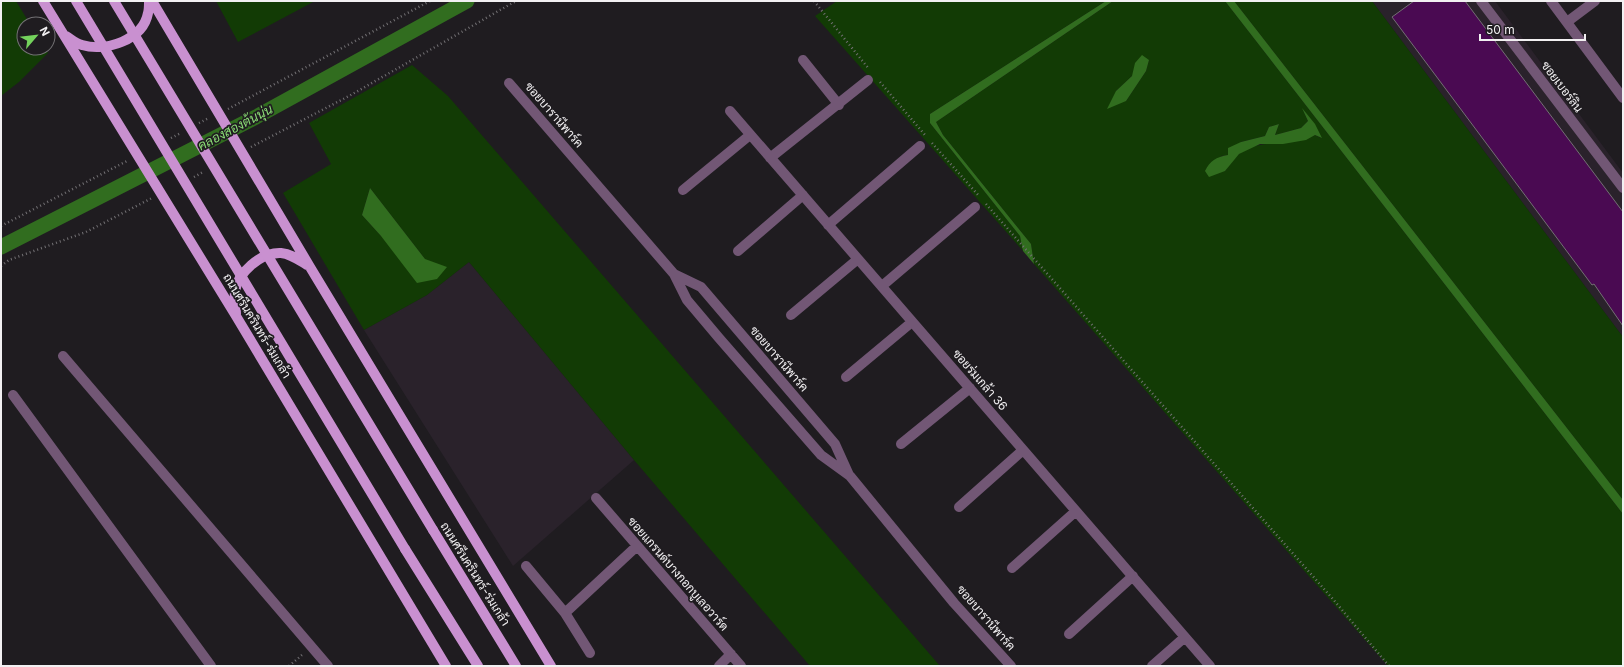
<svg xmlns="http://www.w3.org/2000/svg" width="1624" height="667" viewBox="0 0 1624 667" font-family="Inter,Sarabun,sans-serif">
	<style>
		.built { fill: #2a222b }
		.green { fill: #123b05; fill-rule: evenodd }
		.water { fill: #316d1f }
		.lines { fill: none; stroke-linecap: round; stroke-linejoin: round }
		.canal { stroke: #316d1f; stroke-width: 15 }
		.building { fill: #4a0a52; stroke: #746f74 }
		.path { stroke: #737174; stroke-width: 2.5; stroke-dasharray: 1 3; stroke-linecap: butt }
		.minor { stroke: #725775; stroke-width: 10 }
		.major { stroke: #c990d0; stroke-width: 10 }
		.major-bridge { stroke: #c990d0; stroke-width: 10 }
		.labels { text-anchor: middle; stroke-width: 3.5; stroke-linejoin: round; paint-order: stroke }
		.street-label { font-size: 12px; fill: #f2f0f2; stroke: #1f1c20 }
		.water-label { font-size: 13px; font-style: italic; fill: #8bdc76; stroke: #1f1c20 }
	</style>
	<rect width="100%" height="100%" fill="#1f1c20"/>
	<path class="built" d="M1372,1H1495L1623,173V337Z
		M469,262L634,460L513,566L364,330L427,295Z"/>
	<path class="green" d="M1,1H16L30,24H24V48H45L48,53L19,82L1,96Z
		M216,1H315L238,42Z
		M837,1H1106L930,114V123L1020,236L1023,251L815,16Z
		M1113,1H1225L1623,514V666H1388L1034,264L1031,244L943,135L936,122ZM1149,60L1146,71L1126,101L1116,91ZM1303,110L1321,138L1315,135C1291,147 1258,138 1239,154C1233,158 1229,166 1225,171L1221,156L1228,155L1241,142L1265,136L1269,127L1279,124L1275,135L1301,128L1308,121Z
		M1234,1H1372L1623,337V500Z
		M412,65L448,96L940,666H810L634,460L469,262L427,295L364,330L283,193L331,164L309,123ZM370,188L425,259L381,236L362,215Z"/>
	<path class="water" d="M1106,1H1113L936,122L943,135L1031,244L1034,264L1023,251L1020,236L930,123V114Z
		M1225,1H1234L1623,500V514Z
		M1142,55L1149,60L1146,71L1126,101L1107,109L1116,91L1132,76L1135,63Z
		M1302,108L1315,124L1322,138L1315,135L1306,140L1283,144H1260L1239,154L1225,171L1209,177L1205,171C1210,161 1216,157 1228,155V148L1241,142L1265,136L1269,127L1279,124L1275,135L1301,128L1308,121Z
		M370,188L425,259L447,267L437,279L417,283L381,236L362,215Z"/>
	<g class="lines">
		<path class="canal" d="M1,247L256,117L467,1"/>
	</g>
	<path class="building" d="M1414,1H1465L1623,212V326L1594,284L1592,285L1392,17Z"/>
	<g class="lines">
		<path class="path" d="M814,1L869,69
			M880,82L925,135
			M228,109L430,1
			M199,123L209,118
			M171,138L181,133
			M932,143L979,196
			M251,147L349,96L516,1
			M194,177L203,172
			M986,204L1332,598L1389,666
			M1,226L127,161
			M1,266L9,260L86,232L152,198
			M289,666L302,655L304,657"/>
		<path class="minor" d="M1481,1L1623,188
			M1551,1L1623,98
			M1567,22L1595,1
			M803,60L839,105
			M509,83L674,274L687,300L719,338L821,455L850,476L954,603L1011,666
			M730,111L1210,666
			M770,158L868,80
			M683,190L750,135
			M828,225L920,146
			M738,251L803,195
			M674,274L701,287L835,444L849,475
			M882,286L975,207
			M791,315L858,259
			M63,356L328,666
			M846,377L912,322
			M13,395L211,666
			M901,444L970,388
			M596,498L741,666
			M959,507L1023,450
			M526,566L565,613L590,653
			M1012,568L1076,511
			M565,613L637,546
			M1069,634L1133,576
			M719,666L731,654
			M1152,666L1185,637"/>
		<path class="major" d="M43,1L236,316L446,666
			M152,1L310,267L551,666
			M66,36C71,39 76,44 82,45C106,52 143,40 148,13C149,10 149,5 149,1
			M236,314C236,307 234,299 235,292C237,273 261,252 281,253C291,254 299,260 307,265
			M433,530L516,666
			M405,549L478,666"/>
		<path class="major-bridge" d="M76,1L405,549
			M114,1L433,530"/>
	</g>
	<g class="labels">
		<g class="street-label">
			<text transform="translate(1562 87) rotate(53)" y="4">ซอยเบอร์ลิน</text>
			<text transform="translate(554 115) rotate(49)" y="4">ซอยบารานีพาร์ค</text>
			<text transform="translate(257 326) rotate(59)" y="4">ถนนศรีนครินทร์-ร่มเกล้า</text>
			<text transform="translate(779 359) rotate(49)" y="4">ซอยบารานีพาร์ค</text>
			<text transform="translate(980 380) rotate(49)" y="4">ซอยร่มเกล้า 36</text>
			<text transform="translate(475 574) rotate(58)" y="4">ถนนศรีนครินทร์-ร่มเกล้า</text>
			<text transform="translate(678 574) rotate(49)" y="4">ซอยแกรนด์บางกอกบูเลอวาร์ด</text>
			<text transform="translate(986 618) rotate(49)" y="4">ซอยบารานีพาร์ค</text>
		</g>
		<g class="water-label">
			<text transform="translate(235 127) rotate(-28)" y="5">คลองสองต้นนุ่น</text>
		</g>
	</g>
	<rect width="1624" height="667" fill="none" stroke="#f2f0f2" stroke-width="4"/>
	<g transform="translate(36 36) rotate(62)"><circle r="19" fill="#1f1c20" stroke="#737174"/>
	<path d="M0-3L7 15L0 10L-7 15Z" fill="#74d25c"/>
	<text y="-6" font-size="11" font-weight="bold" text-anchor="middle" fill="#f2f0f2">N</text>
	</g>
	<path d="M1480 34v6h105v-6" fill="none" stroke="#f2f0f2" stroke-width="2"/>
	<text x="1486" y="34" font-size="12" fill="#f2f0f2" stroke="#1f1c20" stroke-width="3" paint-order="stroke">50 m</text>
</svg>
